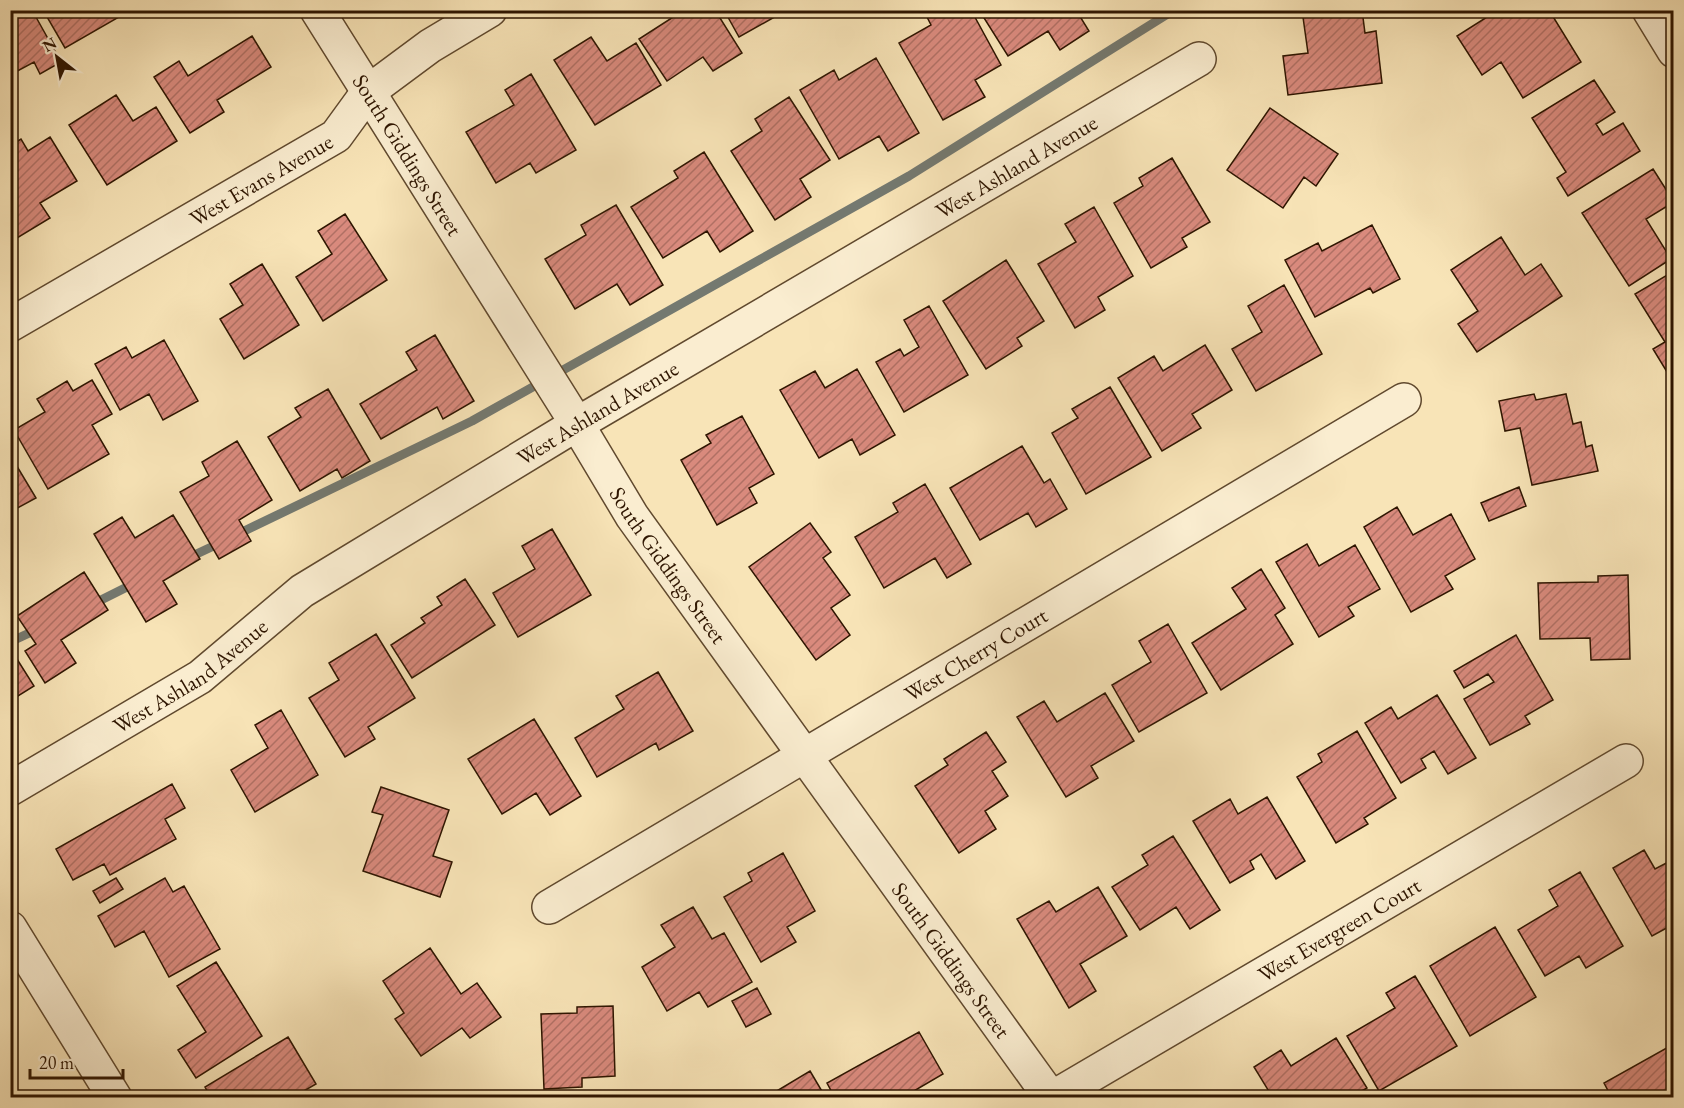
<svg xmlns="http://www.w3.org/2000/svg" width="1684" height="1108" viewBox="0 0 1684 1108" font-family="'EB Garamond',serif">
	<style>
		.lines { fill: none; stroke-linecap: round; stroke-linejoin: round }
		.stream { stroke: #747970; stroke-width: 9 }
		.building { fill: url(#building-hatch); stroke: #2e1500; stroke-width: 1.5 }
		.minor-casing { stroke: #60492e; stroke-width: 36 }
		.minor { stroke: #faedd0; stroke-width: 33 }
		.labels { text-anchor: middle; stroke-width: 6; stroke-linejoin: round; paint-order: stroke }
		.street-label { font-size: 22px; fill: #2e1500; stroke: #faedd0 }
	</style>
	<defs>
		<pattern id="building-hatch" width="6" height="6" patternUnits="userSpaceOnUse" patternTransform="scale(1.5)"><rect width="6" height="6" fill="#d98a7d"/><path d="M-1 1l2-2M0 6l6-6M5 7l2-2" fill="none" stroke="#b07064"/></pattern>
	</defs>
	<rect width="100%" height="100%" fill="#f8e4b7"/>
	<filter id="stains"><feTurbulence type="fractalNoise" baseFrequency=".00333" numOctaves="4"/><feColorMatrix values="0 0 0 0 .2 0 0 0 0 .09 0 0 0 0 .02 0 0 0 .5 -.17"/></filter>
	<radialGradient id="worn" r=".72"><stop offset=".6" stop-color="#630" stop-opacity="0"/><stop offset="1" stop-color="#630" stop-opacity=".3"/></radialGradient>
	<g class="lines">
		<path class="stream" d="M234,536L472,421L909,176L1174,10
			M188,558L222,542
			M91,605L135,583
			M10,642L40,628"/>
	</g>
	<path class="building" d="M10,10H32L61,62L40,74L34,62L10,75Z
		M43,10H125L126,13L65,48Z
		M675,10H715L742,53L713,71L703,57L667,81L639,39L678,14Z
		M724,10H787L739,37Z
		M938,10H971L1001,65L975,80L985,97L943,120L899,43L931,25L927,17Z
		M979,10H1076L1089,31L1060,50L1048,31L1008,56Z
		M1302,10H1362L1365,33L1376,31L1382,83L1288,95L1283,56L1308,53Z
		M1498,10H1549L1581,62L1523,98L1501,62L1482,75L1457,36Z
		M252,36L271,67L217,100L224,112L190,133L154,77L179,61L188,76Z
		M591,37L607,61L636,43L661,85L595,125L554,60Z
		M876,58L919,133L888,151L879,136L839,159L800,90L834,70L839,80Z
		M531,74L576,150L536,173L530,163L496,183L466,132L514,105L505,90Z
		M1594,80L1615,112L1596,124L1603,135L1623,123L1640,151L1568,196L1557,178L1566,172L1532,118Z
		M116,95L133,121L156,107L177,141L107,185L69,125Z
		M789,97L830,160L800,179L811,197L775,220L731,151L762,131L755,119Z
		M1270,108L1338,154L1316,186L1304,177L1283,208L1227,170Z
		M50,137L77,181L40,203L50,218L17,238L10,227V146L21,139L28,151Z
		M704,152L753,231L720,252L707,231L663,258L631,207L678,178L674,171Z
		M1172,158L1210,222L1182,238L1187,247L1151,268L1114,203L1143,186L1139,178Z
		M1653,169L1674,202L1646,219L1671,259L1629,286L1582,213Z
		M616,205L663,285L630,305L617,284L575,309L545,259L586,235L581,225Z
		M1094,207L1133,276L1098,297L1105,310L1075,328L1038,264L1076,242L1065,224Z
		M345,214L387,280L323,321L296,277L332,254L318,231Z
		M1372,225L1400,279L1373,293L1370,288L1315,317L1285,260L1318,243L1322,251Z
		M1501,237L1525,275L1541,264L1562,296L1477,352L1458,324L1478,311L1451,270Z
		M1006,260L1044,321L1017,338L1022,346L986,369L943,301Z
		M262,264L299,325L244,359L220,319L243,305L230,284Z
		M1674,271V368L1667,372L1653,349L1665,342L1635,294Z
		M1284,285L1322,354L1256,391L1232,349L1262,332L1248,306Z
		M929,306L968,375L904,412L876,362L900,349L904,356L919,347L904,320Z
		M435,335L474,401L443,419L437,407L381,439L360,404L417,370L406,352Z
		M164,340L198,401L163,420L149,394L120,410L95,364L126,347L132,358Z
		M1205,345L1232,390L1192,414L1201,428L1162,451L1118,378L1154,356L1163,371Z
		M857,369L895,435L860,455L852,439L819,458L780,390L815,371L825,388Z
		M92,380L112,414L92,425L109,454L48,489L14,430L45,412L37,399L67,381L73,391Z
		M1110,387L1151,457L1086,494L1052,433L1078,418L1072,409Z
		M328,389L370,461L342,478L337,469L300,491L268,437L301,417L295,408Z
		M1534,394L1536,400L1566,394L1573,424L1581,422L1586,447L1592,445L1598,471L1532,485L1520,428L1505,431L1499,401Z
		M742,416L774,474L749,488L757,503L717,525L681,460L711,443L706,435Z
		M237,441L272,500L239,520L251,541L219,559L180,492L209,476L202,462Z
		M1022,446L1044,483L1050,479L1067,509L1036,527L1028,513L980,540L950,488Z
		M12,458L36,498L10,512V459Z
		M925,484L971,564L947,578L935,558L884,588L855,537L898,512L893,503Z
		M1519,487L1526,506L1489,521L1481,503Z
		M1397,507L1413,535L1451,514L1475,559L1445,576L1453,589L1411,612L1364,527Z
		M173,515L200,559L163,581L177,604L146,622L94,534L122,517L135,538Z
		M810,523L831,552L823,558L850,595L831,608L850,635L816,660L749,567Z
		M552,529L591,595L518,637L493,593L535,569L522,546Z
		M1307,544L1319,566L1355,545L1380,589L1348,607L1354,616L1319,637L1276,562Z
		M1261,569L1285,608L1275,615L1293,644L1221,690L1192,643L1246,609L1232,588Z
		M84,572L108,610L61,640L76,663L45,683L25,651L36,644L17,616Z
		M1628,575L1630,659L1591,660L1590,638L1540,639L1538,583L1598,582V576Z
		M465,579L495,625L412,678L391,645L425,623L421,618L442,605L437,597Z
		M1168,624L1207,693L1139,732L1112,685L1151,662L1139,641Z
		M376,634L415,698L368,727L375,739L345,757L309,698L339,680L329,663Z
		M1516,635L1553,700L1525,716L1530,724L1490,745L1464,699L1494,682L1488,674L1464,688L1454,671Z
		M10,648L34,686L10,701Z
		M658,672L693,731L659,750L656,743L597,777L575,738L624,709L616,696Z
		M1105,693L1134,741L1091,766L1098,778L1066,797L1017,717L1044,701L1057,722Z
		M1437,695L1476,758L1448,774L1434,751L1421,759L1426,768L1401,783L1365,723L1391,707L1398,719Z
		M281,710L318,775L255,812L231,770L268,748L255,725Z
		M534,719L581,796L550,815L536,793L502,814L468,759Z
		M1357,731L1396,798L1364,818L1368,824L1336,843L1297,777L1322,762L1318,754Z
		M986,732L1006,762L992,771L1008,796L985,811L996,829L959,853L915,786L948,765L944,759Z
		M172,784L185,808L165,819L176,839L110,875L104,864L73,880L56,849Z
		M381,787L449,810L433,856L452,862L440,897L363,871L383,815L372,812Z
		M1267,797L1305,861L1276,879L1261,854L1250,861L1254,869L1230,883L1193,821L1230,799L1238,814Z
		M1173,836L1220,910L1190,929L1176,907L1140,930L1112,887L1148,865L1142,855Z
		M1644,850L1655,869L1674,859V924L1652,936L1613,868Z
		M783,853L815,911L787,927L796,942L761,962L724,897L752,881L748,873Z
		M1580,872L1623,946L1586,968L1579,956L1545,976L1518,930L1558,906L1549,890Z
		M116,878L123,889L100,903L93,891Z
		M165,878L173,892L184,886L220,949L169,977L144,931L115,947L98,916Z
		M1098,887L1127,936L1080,964L1096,991L1069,1008L1017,919L1049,901L1056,912Z
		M693,907L712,939L724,933L752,982L708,1007L699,992L667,1011L642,967L675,947L661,925Z
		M1495,927L1536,997L1470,1036L1430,966Z
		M430,948L461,994L477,983L501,1017L470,1038L462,1028L421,1056L395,1019L404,1013L383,981Z
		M216,962L262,1036L196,1078L178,1050L206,1032L177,986Z
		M1415,976L1457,1046L1379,1091L1347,1036L1395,1008L1386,993Z
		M757,988L771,1014L746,1027L732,1001Z
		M613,1006L615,1076L582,1078V1087L544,1089L541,1014L577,1013V1007Z
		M919,1032L943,1074L902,1098H835L827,1083Z
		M288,1037L316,1084L295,1096L296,1098H211L205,1087Z
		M1336,1038L1367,1088L1350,1098H1273L1254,1067L1281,1050L1291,1066Z
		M1672,1045L1674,1048V1098H1612L1604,1083Z
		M810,1071L826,1098H765Z"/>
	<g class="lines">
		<defs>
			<g id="minor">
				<path id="s1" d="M317,10L577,424L632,516L1051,1098"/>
				<path d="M1649,10L1674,51"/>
				<path id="s2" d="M10,325L336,136L368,92L430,46L490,10"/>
				<path id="s3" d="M10,789L200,677L302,591L577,424L1199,59"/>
				<path id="s4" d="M549,907L1404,400"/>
				<path d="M10,928L115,1098"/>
				<path id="s5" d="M1052,1098L1626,761"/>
			</g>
		</defs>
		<use href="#minor" class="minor-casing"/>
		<use href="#minor" class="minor"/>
	</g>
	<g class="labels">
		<g class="street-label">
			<text dy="8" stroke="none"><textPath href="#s1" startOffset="171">South Giddings Street</textPath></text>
			<text dy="8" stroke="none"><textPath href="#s3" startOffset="1185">West Ashland Avenue</textPath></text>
			<text dy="8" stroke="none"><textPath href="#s2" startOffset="290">West Evans Avenue</textPath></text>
			<text dy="8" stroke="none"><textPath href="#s3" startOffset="699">West Ashland Avenue</textPath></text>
			<text dy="8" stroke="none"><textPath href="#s1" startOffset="657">South Giddings Street</textPath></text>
			<text dy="8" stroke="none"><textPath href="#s4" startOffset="496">West Cherry Court</textPath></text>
			<text dy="8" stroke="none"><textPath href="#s3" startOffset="213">West Ashland Avenue</textPath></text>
			<text dy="8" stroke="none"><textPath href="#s5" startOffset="333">West Evergreen Court</textPath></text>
			<text dy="8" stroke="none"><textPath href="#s1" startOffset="1143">South Giddings Street</textPath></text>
		</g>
	</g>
	<rect width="1684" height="1108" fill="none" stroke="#f8e4b7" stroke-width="36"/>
	<rect x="12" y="12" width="1660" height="1084" fill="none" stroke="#2e1500" stroke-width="3"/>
	<rect x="18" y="18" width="1648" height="1072" fill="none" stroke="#2e1500" stroke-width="1.5"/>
	<g transform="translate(57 57) rotate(329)" stroke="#faedd0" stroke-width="4.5" paint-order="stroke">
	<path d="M0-4.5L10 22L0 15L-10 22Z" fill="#2e1500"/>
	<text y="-9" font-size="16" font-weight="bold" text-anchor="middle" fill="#2e1500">N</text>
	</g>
	<path d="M30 1069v9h93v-9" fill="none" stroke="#2e1500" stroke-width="3"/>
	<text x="39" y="1069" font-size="18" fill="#2e1500" stroke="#faedd0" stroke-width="4.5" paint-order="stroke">20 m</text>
	<rect width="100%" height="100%" filter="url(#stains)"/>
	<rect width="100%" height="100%" fill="url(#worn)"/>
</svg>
